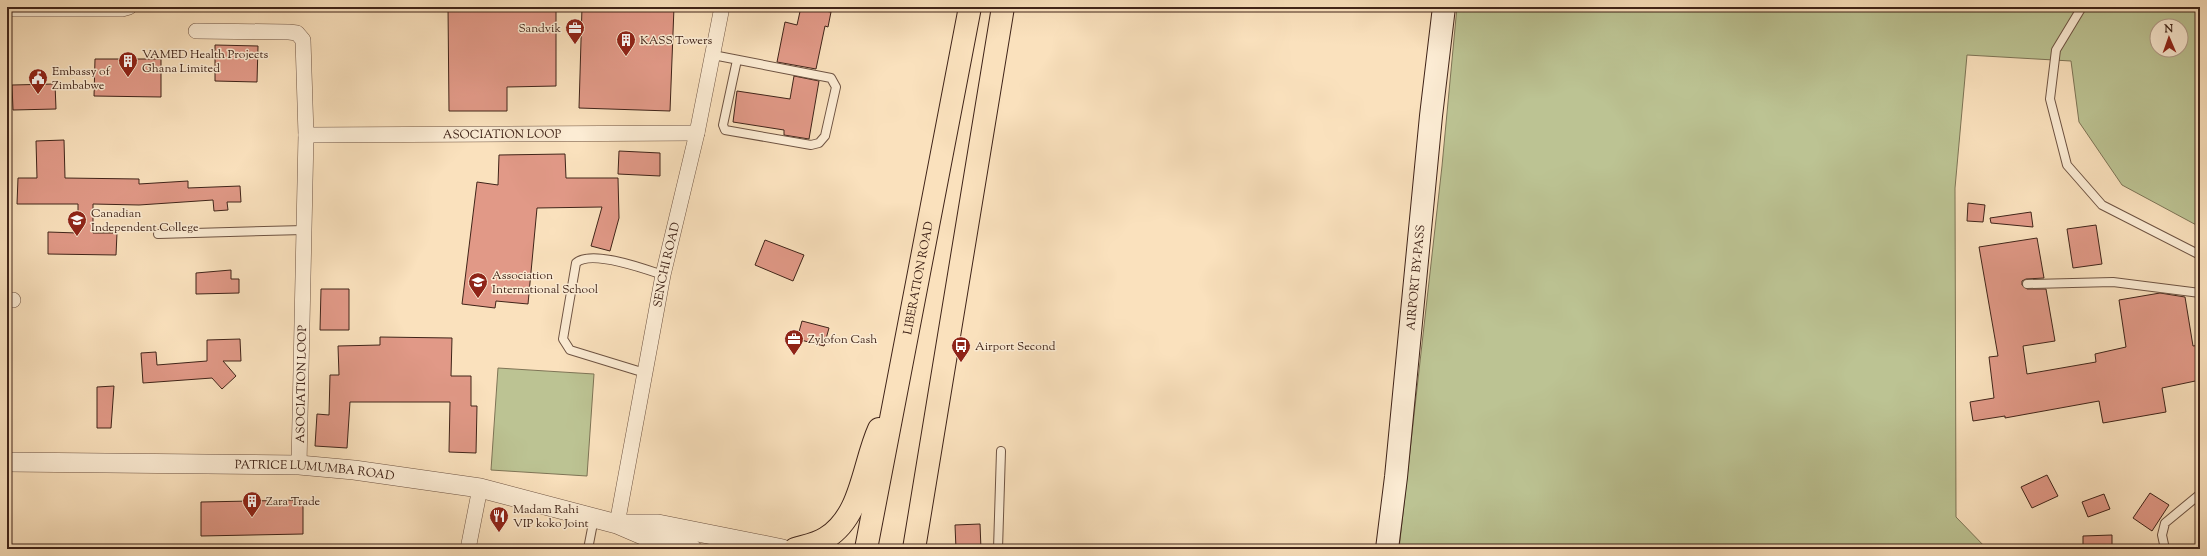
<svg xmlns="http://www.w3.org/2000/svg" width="2207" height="556" viewBox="0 0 2207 556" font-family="'Sorts Mill Goudy',serif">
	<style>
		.green { fill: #bcc393; stroke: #7e7456; fill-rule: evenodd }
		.building { fill: #e19987; stroke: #402419 }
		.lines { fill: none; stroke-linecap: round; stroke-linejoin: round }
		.service-casing { stroke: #6e5342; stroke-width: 10 }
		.minor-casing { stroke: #6e5342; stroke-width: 16 }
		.tertiary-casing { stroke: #6e5342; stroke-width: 20 }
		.secondary-casing { stroke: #402419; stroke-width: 24 }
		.trunk-casing { stroke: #402419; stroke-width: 24 }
		.service { stroke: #fcecd4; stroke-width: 8 }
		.minor { stroke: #fcecd4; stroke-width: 15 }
		.tertiary { stroke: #fcecd4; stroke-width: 19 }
		.secondary { stroke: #fcecd4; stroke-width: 22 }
		.trunk { stroke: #fae1bd; stroke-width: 22 }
		.labels { text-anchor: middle; stroke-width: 3; stroke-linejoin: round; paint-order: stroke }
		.poi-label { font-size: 12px; fill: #402419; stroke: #fcecd4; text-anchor: start }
		.street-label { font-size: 12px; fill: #402419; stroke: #fcecd4 }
	</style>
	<rect width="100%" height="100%" fill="#fae1bd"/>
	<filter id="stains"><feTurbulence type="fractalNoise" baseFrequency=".005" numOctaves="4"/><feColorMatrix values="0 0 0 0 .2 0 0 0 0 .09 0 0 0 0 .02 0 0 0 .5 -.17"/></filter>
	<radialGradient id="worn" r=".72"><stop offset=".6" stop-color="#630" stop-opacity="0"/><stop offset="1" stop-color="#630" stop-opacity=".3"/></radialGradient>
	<path class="green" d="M1457,7H2200V227L2122,185L2079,122L2071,61L1967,55L1955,188L1956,517L1987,549H1399L1442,166ZM2157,26H2181V50H2157Z
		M498,368L594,374L587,476L491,470Z"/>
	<path class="building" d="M448,7H556V86L507,87V111H449Z
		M582,7H674L670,111L579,108Z
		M801,7L831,12L828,27L825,26L816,69L777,62L785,22L797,25Z
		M215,45L258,46L257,82L215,81Z
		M95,59H161V97L94,96Z
		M794,76L819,81L809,139L784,135V130L733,122L737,91L790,99Z
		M55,84L56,109L13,110L12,85Z
		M64,140L65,178L139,179V184L188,181V188L240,186L241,202H227L228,210L214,211L213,200L139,205L93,204V233H117L116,255L48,254V232L78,233V204H17L18,178H37L36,141Z
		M619,151L660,153V176L618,174Z
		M565,154L566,178H618L619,218L610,251L591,246L602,207L537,208L528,304L496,301L495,308L462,304L477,182L498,185L499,155Z
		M1968,203L1985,205L1983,222L1967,221Z
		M2031,212L2033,227L1991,223L1990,218Z
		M2096,225L2102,264L2073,268L2067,229Z
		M2037,238L2044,278L2026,279L2022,281V285L2027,289H2046L2055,341L2023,346L2027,374L2096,362L2095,354L2126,347L2119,300L2160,293L2185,297L2193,346L2200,345V380L2162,388L2166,412L2103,423L2099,401L2005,418V416L1973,421L1970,402L1994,398L1989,357L1998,356L1979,247Z
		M765,240L804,255L793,281L755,265Z
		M231,270V279H239V293L196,294V273Z
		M321,289H349V330H320Z
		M802,321L829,328L824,346L797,339Z
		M380,337L452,338L451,376H471V406H477L476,453L449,452L450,402H350L347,448L315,446L317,414L329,415L330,375H339L338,346L380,345Z
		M240,339L241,361H223L236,376L222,389L212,378L143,383L141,353L156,352L157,365L207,361V340Z
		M114,386L111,428H97V387Z
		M2047,475L2058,496L2032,508L2021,487Z
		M2150,493L2169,505L2152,531L2133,518Z
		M2104,494L2110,509L2088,517L2082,502Z
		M303,500V534L201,536V502Z
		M980,524L981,549H956L955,525Z
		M2112,535V549H2083V536Z"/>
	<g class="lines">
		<defs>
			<path id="service" d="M2082,7L2056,50L2050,99L2067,165L2102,205L2200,255
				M713,55L831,78L836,87L825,136L819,143L811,145L725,130L723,125L737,60
				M158,234L304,230
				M2027,284L2113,282L2200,293
				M645,373L570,350L563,339L576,263C591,249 645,269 663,275
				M504,549H518
				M588,549L594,518
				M998,549L1001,451
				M2165,549L2162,535L2165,523L2200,494"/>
			<g id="minor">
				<path d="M7,9H122L129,7"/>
				<path d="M196,31L289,32L297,33L303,40L306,135L299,465"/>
				<path id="s1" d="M306,135L697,133"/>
				<path d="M7,300H13"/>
				<path id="s2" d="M617,524L663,275L697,133L722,7"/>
				<path d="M468,549L480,488"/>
			</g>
			<g id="tertiary">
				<path id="s3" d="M7,462L299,465L354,470L480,488L617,524L652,539L692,549"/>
				<path d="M627,524H658L783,549"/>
			</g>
			<g id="secondary">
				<path id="s4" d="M1387,549L1396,477L1431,116L1444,7"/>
			</g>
			<g id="trunk">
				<path d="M795,549C805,546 817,544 826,538C862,516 863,464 879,429"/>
				<path id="s5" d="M866,549L970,7"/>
				<path d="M914,549L1003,7"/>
			</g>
		</defs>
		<use href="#service" class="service-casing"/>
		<use href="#minor" class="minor-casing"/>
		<use href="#tertiary" class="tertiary-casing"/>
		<use href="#secondary" class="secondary-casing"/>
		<use href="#trunk" class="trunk-casing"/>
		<use href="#service" class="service"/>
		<use href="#minor" class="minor"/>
		<use href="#tertiary" class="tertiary"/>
		<use href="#secondary" class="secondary"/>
		<use href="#trunk" class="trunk"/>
	</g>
	<defs>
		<symbol id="office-pin" viewBox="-11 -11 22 30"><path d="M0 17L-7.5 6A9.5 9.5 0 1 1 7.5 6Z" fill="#8f2418" stroke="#fcecd4"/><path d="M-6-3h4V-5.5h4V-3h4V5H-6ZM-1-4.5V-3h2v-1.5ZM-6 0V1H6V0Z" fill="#fff"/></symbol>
		<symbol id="building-pin" viewBox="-11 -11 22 30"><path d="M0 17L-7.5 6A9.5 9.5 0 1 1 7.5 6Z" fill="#8f2418" stroke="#fcecd4"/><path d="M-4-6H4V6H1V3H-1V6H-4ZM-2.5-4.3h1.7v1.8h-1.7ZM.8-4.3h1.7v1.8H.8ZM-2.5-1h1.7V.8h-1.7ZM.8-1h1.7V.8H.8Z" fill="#fff"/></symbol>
		<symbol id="civic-pin" viewBox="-11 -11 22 30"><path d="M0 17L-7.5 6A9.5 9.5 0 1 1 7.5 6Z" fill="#8f2418" stroke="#fcecd4"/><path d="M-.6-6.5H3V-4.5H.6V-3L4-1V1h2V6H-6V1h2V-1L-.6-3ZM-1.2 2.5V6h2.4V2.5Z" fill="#fff"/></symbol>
		<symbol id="school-pin" viewBox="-11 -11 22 30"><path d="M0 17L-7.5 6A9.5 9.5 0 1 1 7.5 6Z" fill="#8f2418" stroke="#fcecd4"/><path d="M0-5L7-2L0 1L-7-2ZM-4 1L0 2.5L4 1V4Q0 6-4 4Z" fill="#fff"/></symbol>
		<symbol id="bus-pin" viewBox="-11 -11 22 30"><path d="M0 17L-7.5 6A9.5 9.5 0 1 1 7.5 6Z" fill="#8f2418" stroke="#fcecd4"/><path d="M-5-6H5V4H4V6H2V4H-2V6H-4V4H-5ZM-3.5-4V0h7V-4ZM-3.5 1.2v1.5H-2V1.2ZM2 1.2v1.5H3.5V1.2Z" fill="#fff"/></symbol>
		<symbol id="restaurant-pin" viewBox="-11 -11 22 30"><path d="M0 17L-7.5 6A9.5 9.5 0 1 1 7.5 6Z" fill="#8f2418" stroke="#fcecd4"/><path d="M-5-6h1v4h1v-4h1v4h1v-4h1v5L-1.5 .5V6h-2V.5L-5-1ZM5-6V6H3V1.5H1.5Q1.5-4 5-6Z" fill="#fff"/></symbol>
	</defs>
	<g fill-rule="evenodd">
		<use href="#office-pin" x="564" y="17" width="22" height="30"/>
		<use href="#building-pin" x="615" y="29" width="22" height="30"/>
		<use href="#building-pin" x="117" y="50" width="22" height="30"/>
		<use href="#civic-pin" x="27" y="67" width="22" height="30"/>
		<use href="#school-pin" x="66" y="209" width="22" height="30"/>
		<use href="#school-pin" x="467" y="271" width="22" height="30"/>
		<use href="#office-pin" x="783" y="328" width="22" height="30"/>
		<use href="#bus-pin" x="950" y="335" width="22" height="30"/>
		<use href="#building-pin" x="241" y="490" width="22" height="30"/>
		<use href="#restaurant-pin" x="488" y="505" width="22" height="30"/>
	</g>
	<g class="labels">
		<g class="poi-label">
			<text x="561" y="32" text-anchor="end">Sandvik</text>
			<text x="640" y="44">KASS Towers</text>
			<text x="142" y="58">VAMED Health Projects<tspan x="142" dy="14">Ghana Limited</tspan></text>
			<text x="52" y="75">Embassy of<tspan x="52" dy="14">Zimbabwe</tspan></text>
			<text x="91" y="217">Canadian<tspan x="91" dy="14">Independent College</tspan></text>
			<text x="492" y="279">Association<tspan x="492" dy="14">International School</tspan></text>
			<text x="808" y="343">Zylofon Cash</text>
			<text x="975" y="350">Airport Second</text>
			<text x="266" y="505">Zara Trade</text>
			<text x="513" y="513">Madam Rahi<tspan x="513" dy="14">VIP koko Joint</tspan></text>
		</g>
		<g class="street-label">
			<text dy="4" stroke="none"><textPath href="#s1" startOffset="196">ASOCIATION LOOP</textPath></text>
			<text dy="4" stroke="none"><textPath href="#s2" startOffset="264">SENCHI ROAD</textPath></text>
			<text dy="4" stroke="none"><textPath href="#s5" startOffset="276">LIBERATION ROAD</textPath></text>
			<text dy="4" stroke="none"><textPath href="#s4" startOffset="273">AIRPORT BY-PASS</textPath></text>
			<text transform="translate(301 384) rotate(-89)" y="4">ASOCIATION LOOP</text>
			<text dy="4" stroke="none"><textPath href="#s3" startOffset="308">PATRICE LUMUMBA ROAD</textPath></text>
		</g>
	</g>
	<rect width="2207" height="556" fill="none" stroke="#fae1bd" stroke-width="24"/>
	<rect x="8" y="8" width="2191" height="540" fill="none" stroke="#402419" stroke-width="2"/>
	<rect x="12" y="12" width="2183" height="532" fill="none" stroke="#402419"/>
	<g transform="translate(2169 38) rotate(358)"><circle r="19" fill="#fcecd4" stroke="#b19c89"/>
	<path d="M0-3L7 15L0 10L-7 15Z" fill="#8f2418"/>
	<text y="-6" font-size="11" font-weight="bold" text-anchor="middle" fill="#402419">N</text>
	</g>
	<rect width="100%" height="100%" filter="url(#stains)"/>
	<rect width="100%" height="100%" fill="url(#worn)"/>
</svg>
